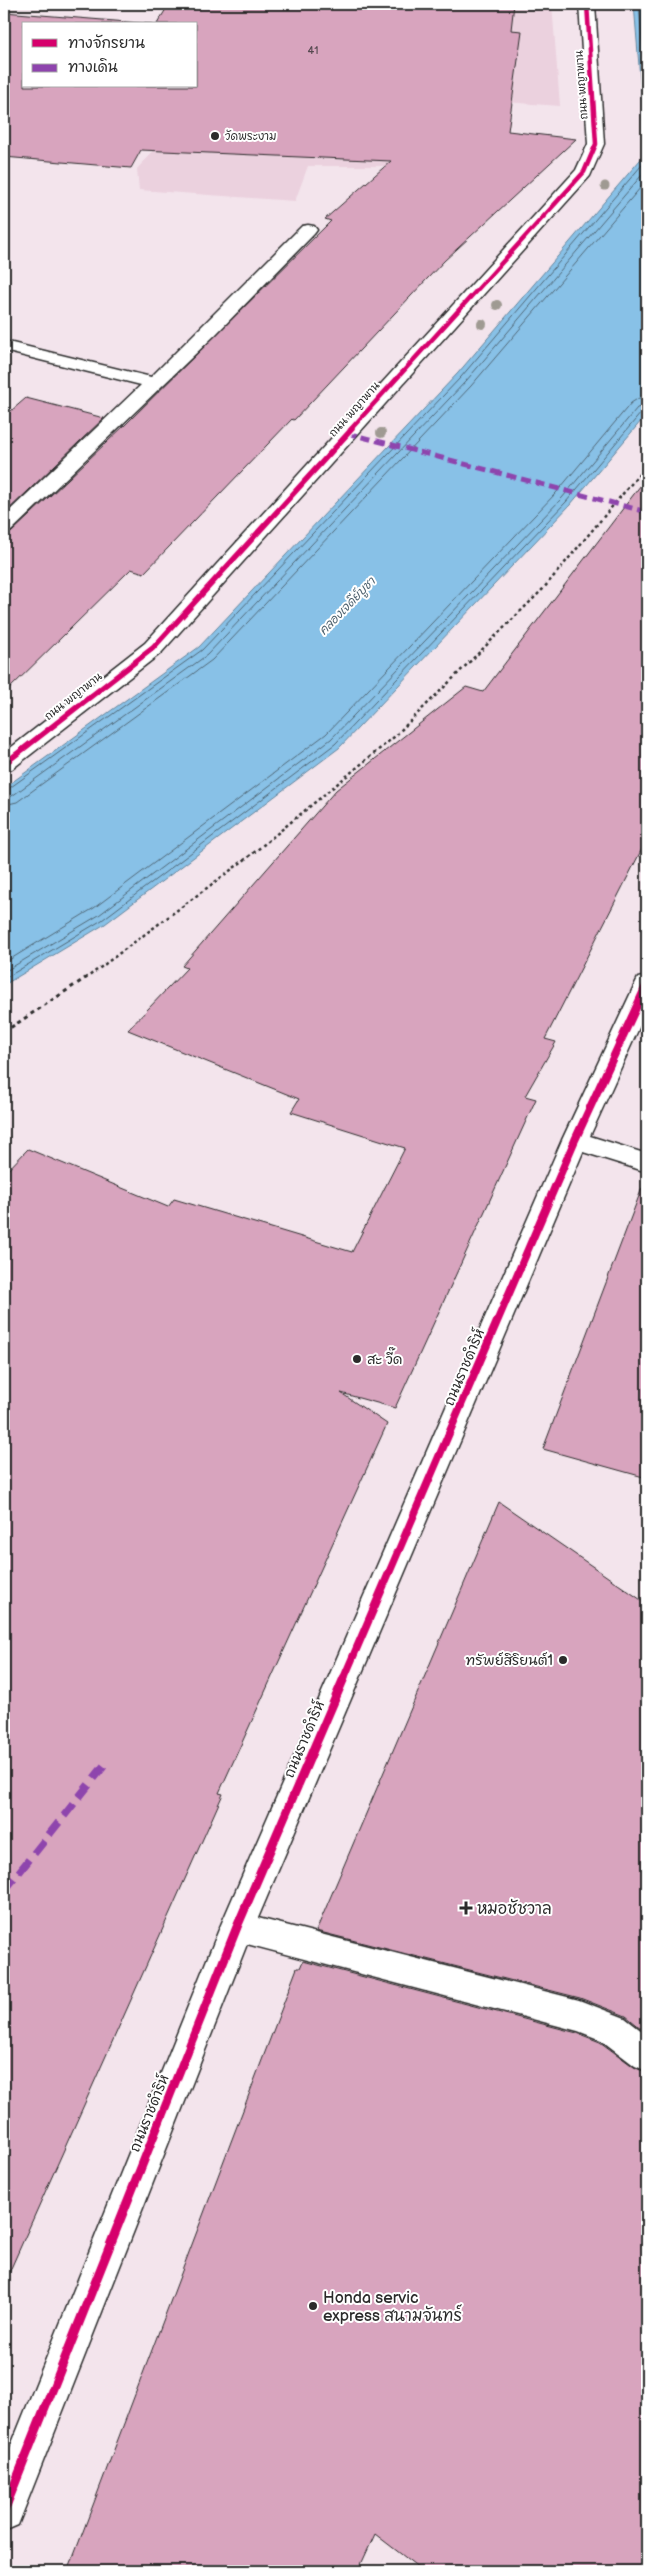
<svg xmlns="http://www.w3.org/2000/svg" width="651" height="2575" viewBox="0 0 651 2575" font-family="'Balsamiq Sans','Playpen Sans Thai',sans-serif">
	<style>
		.built { fill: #ebd1de }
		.water { fill: #88c1e7; stroke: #63859c }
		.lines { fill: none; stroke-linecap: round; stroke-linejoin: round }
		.shore { stroke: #506776; stroke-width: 1 }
		.building { fill: #d8a4be; stroke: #2b2b2b }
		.street-casing { stroke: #2b2b2b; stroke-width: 3 }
		.path-far1 { stroke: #2b2b2b; stroke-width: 2.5; stroke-dasharray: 3 3; stroke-linecap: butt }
		.path { stroke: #2b2b2b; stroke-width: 3; stroke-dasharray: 4 4; stroke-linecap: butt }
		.street { fill: #fff; fill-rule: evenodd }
		.quiet-far1 { stroke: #8e44ad; stroke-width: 5; stroke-dasharray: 10 5; stroke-linecap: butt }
		.quiet { stroke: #8e44ad; stroke-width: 8; stroke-dasharray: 16 8; stroke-linecap: butt }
		.cycleway-far3-casing { stroke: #fff; stroke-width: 6 }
		.cycleway-far2-casing { stroke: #fff; stroke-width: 8 }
		.cycleway-far1-casing { stroke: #fff; stroke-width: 11 }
		.cycleway-casing { stroke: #fff; stroke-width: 12 }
		.cycleway-far3 { stroke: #d6006c; stroke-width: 4.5 }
		.cycleway-far2 { stroke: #d6006c; stroke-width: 5.5 }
		.cycleway-far1 { stroke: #d6006c; stroke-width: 8 }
		.cycleway { stroke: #d6006c; stroke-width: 9 }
		.tree { fill: #9f9a92 }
		.poi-dot { fill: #2b2b2b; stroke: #fff; stroke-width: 2 }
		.labels { text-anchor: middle; stroke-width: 4; stroke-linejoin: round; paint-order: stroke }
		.number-label { font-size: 11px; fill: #564950 }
		.far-street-label { font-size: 11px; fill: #2b2b2b; stroke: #fff }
		.far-poi-label { font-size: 11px; fill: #2b2b2b; stroke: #fff; text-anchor: start }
		.far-water-label { font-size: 12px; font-style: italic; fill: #4c606d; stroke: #fff }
		.poi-label { font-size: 14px; fill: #2b2b2b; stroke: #fff; text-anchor: start }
		.street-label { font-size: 14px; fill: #2b2b2b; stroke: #fff }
		.near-poi-label { font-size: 16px; fill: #2b2b2b; stroke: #fff; text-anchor: start }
	</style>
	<rect width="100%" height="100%" fill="#f3e4ec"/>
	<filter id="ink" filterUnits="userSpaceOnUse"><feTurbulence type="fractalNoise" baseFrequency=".02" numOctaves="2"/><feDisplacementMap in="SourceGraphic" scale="10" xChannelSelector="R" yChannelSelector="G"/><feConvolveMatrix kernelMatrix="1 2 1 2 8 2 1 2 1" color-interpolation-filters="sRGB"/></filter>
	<g filter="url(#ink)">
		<path class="built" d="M241,4H552L560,106L476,100L385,166H308L295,201L139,190L137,169L172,130Z"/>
		<path class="water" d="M634,4H647V414L570,505L339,748L105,924L4,985V788L199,647L458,373L646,153Z"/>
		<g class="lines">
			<path class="shore" d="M639,4L647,104
				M4,792L202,650L461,377L647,159
				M4,798L12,796L207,655L466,381L647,169
				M4,805L17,802L212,660L471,386L647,180
				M4,963L94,908L326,734L556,493L631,403L639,398L647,397
				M4,972L99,915L331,739L562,498L637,408L647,405
				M4,979L102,920L335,744L566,502L641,413L647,411"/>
		</g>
		<path class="building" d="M169,4H514L511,30L522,31L508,131L576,139L444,261L294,420L292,419L144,573L131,569L4,694V535L12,532L126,424L331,221L325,219L391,161L141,150L131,168L4,157V12L152,24H24V86H196V24H157Z
			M26,398L104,418L4,514V417Z
			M647,477V839L545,1039L556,1042L525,1096L536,1099L395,1408L341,1393L387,1424L219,1793L223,1794L4,2284V1174L28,1149L168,1207L174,1199L352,1252L405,1148L291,1112L299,1099L128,1030L187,968L182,966L336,790L466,687L483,692Z
			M642,1188L647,1189V1478L543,1449Z
			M499,1502L647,1604V2033L626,2016L580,1998L316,1931Z
			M303,1961L577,2033L600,2042L634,2067L647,2073V2571H423L375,2534L358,2571H68L297,1968H300Z"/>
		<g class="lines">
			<defs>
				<path id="street" d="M579,4H595L604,144L590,176L161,653L12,769L4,771V753L145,643L576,170L588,144Z
					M308,225L314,226L317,230L314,234L215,335L11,531L4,533V516L141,385L4,351V341L151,377L302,226Z
					M647,976V1010L590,1136L647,1154V1172L583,1152L258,1918L579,2000L625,2018L647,2035V2071L635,2066L601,2040L578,2031L247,1944L18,2525L4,2531V2463L220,1927L562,1140L635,984L638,978Z"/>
			</defs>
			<use href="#street" class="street-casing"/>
			<path class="path-far1" d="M85,979L251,855L394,737L543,589L647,465"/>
			<path class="path" d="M4,1032L87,977"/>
			<use href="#street" class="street"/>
			<path class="quiet-far1" d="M347,433L647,512"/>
			<path class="quiet" d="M4,1891L107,1762"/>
			<defs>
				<path id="cycleway-far3" d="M350,430L584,172L596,144L587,4"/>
				<path id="cycleway-far2" d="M4,764L153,648L352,429"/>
				<path id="cycleway-far1" d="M343,1680L575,1140L647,984"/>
				<path id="cycleway" d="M4,2511L237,1927L344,1678"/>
			</defs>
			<use href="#cycleway-far3" class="cycleway-far3-casing"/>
			<use href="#cycleway-far2" class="cycleway-far2-casing"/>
			<use href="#cycleway-far1" class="cycleway-far1-casing"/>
			<use href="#cycleway" class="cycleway-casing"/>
			<use href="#cycleway-far3" class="cycleway-far3"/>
			<use href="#cycleway-far2" class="cycleway-far2"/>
			<use href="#cycleway-far1" class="cycleway-far1"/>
			<use href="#cycleway" class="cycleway"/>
		</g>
		<g class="tree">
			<circle cx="605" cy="186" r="4.5"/>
			<circle cx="497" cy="305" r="5"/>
			<circle cx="482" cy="324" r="5"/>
			<circle cx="381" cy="433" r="5"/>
		</g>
	</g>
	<g class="poi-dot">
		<circle cx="215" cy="136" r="5"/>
		<circle cx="357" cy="1359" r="5"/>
		<circle cx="563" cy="1660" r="5"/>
		<path d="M463.5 1900.5h5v5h5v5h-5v5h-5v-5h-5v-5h5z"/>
		<circle cx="313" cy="2306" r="5"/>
	</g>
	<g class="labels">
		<g class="number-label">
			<text x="313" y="54">41</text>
		</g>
		<g class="far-street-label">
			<text transform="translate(581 85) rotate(-94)" y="4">ถนน พญาพาน</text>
			<text transform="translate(354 409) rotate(-48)" y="4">ถนน พญาพาน</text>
			<text transform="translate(73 696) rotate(-38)" y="4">ถนน พญาพาน</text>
		</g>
		<g class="far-poi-label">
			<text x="225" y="140">วัดพระงาม</text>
		</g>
		<g class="far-water-label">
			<text transform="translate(347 606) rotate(-46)" y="4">คลองเจดีย์บูชา</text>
		</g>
		<g class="poi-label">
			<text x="367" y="1364">สะ วี๊ด</text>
			<text x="553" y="1665" text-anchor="end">ทรัพย์สิริยนต์1</text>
		</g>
		<g class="street-label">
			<text transform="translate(464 1367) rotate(-67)" y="5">ถนนราชดำริห์</text>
			<text transform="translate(304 1739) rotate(-67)" y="5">ถนนราชดำริห์</text>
			<text transform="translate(149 2113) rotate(-68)" y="5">ถนนราชดำริห์</text>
		</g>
		<g class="near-poi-label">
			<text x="477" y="1914">หมอชัชวาล</text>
			<text x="323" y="2303">Honda servic<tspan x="323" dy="18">express สนามจันทร์</tspan></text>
		</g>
	</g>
	<rect width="651" height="2575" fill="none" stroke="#fff" stroke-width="20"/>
	<rect x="10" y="10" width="631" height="2555" fill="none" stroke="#2b2b2b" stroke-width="2" filter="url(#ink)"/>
	<rect x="22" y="22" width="175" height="65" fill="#ffffff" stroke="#aaaaaa"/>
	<rect x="32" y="39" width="25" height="8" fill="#d6006c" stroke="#aaaaaa"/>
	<text x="68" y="48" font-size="15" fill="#2b2b2b">ทางจักรยาน</text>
	<rect x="32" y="64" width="25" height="8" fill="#8e44ad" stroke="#aaaaaa"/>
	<text x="68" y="72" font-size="15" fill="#2b2b2b">ทางเดิน</text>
</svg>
